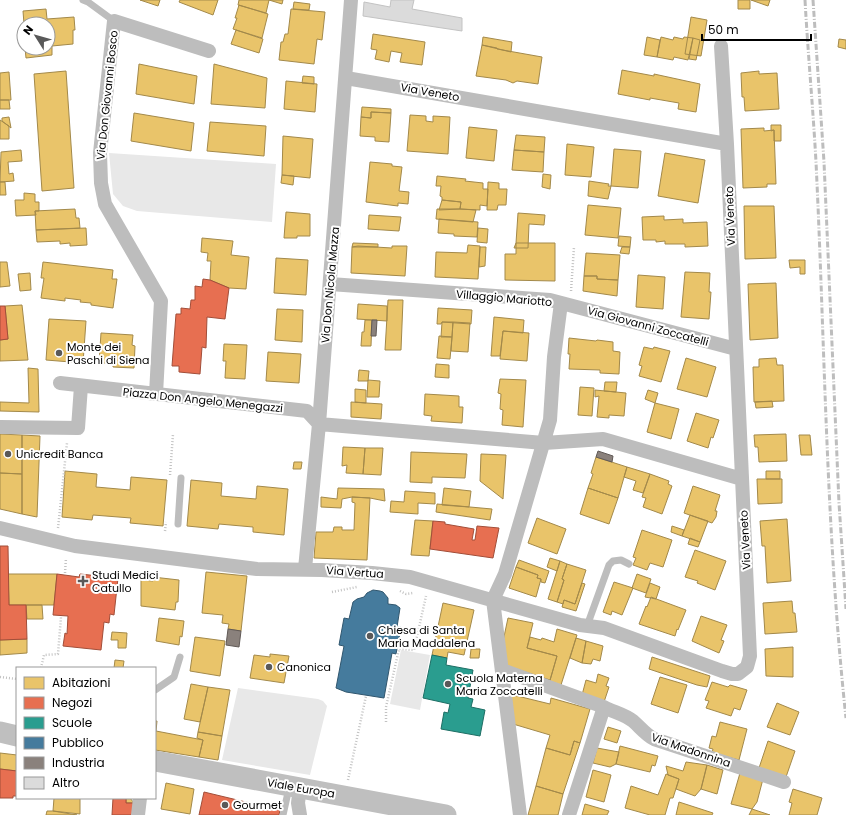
<svg xmlns="http://www.w3.org/2000/svg" width="846" height="815" viewBox="0 0 846 815" font-family="Poppins,sans-serif">
	<style>
		.green { fill: #e8e8e8 }
		.homes { fill: #e9c46a; stroke: #a3894a }
		.shops { fill: #e76f51; stroke: #a24e39 }
		.schools { fill: #2a9d8f; stroke: #1d6e64 }
		.public { fill: #457b9d; stroke: #30566e }
		.industry { fill: #8a817c; stroke: #615a57 }
		.building { fill: #dbdbdb; stroke: #c3c3c3 }
		.lines { fill: none; stroke-linecap: round; stroke-linejoin: round }
		.path { stroke: #c2c2c2; stroke-width: 2.5; stroke-dasharray: 1 2; stroke-linecap: butt }
		.lane { stroke: #bdbdbd; stroke-width: 7 }
		.street { stroke: #bdbdbd; stroke-width: 14 }
		.secondary { stroke: #bfbfbf; stroke-width: 21 }
		.rail { stroke: #bdbdbd; stroke-width: 3; stroke-dasharray: 6 2 1 2; stroke-linecap: butt }
		.poi-dot { fill: #595959; stroke: #fff; stroke-width: 1.5 }
		.labels { text-anchor: middle; stroke-width: 4; stroke-linejoin: round; paint-order: stroke }
		.street-label { font-size: 11px; fill: #000; stroke: #fff }
		.poi-label { font-size: 11px; fill: #000; stroke: #fff; text-anchor: start }
	</style>
	<rect width="100%" height="100%" fill="#fff"/>
	<path class="green" d="M109,153L276,164L272,222L137,211L123,206L113,194Z
		M401,650L430,655L420,710L390,704Z
		M238,688L318,699L323,701L327,706L310,775L222,760Z"/>
	<path class="homes" d="M140,0H160L158,6Z
		M180,0H218L213,15L179,2Z
		M239,0H269L266,13L238,5Z
		M269,0H283L282,4Z
		M738,0H750V9H738Z
		M751,0H770L768,6Z
		M294,2L310,4L309,10L293,9Z
		M239,5L268,14L262,38L233,29L237,18H235Z
		M46,9L47,19L74,17L75,30H73V44L52,46V55L26,58L25,48H48V24H24L23,11Z
		M291,9L325,12L322,40L317,39L314,64L279,60L281,42H283L285,34H288Z
		M691,17L707,20L701,56L685,54Z
		M236,30L263,39L259,53L231,44Z
		M373,34L425,42L422,65L400,62L402,53L391,51L389,62L375,59L377,50L371,49Z
		M483,37L512,42L511,52L482,45Z
		M647,37L660,40L657,57L644,55Z
		M661,37L673,40L674,37L683,39L684,37L693,38L688,60L674,57L673,60L657,57Z
		M693,38L700,40L696,60L689,59Z
		M839,39L846,40V49L838,47Z
		M482,45L497,48V49L542,57L538,84L517,81L513,83L506,80L476,76Z
		M139,64L197,76L194,104L136,94Z
		M214,64L267,78L265,108L211,104Z
		M622,70L654,76V74L700,84L696,112L678,109L679,103L650,98V100L618,94Z
		M66,71L74,188L42,191L34,74Z
		M759,71V74L777,73L779,109L745,111L744,97H742L741,73Z
		M9,72L11,100H0V73Z
		M303,76L314,77V84L302,83Z
		M286,81L317,84L315,112L284,109Z
		M0,100H9L10,109H0Z
		M362,107L391,109V113L371,112V118L361,117Z
		M371,112L391,113L389,142L375,141V137L360,136L361,117L371,118Z
		M134,113L194,123L191,151L131,141Z
		M410,115L426,116V121L433,122V116L450,117L448,154L407,151Z
		M9,117L11,128L2,121V118Z
		M0,120L9,126V139H0Z
		M210,122L266,126L264,156L207,151Z
		M771,125H781V141H774V130L771,131Z
		M469,127L497,130L494,161L466,158Z
		M764,128V131L774,130L776,184H767V187L743,188L741,129Z
		M516,135L545,137L544,152L514,150Z
		M283,136L313,139L310,178L282,175Z
		M567,144L594,147L591,177L565,175Z
		M614,149L641,151L638,188L611,186Z
		M21,150L22,161L8,162L9,174L13,173L14,181L0,182L1,152Z
		M514,150L544,152L543,172L512,170Z
		M665,153L705,160L698,203L658,196Z
		M370,162L392,164V166L402,167L399,191L409,192L408,204L398,203V206L366,202Z
		M543,174L551,175L550,189L542,187Z
		M282,175L294,176L293,185L281,183Z
		M437,176L466,179L465,181L483,183V189H488L487,206L480,205V210L460,209L461,202L442,200V197L440,196L441,186H436Z
		M589,181L609,184L608,186H611L608,199L588,196Z
		M0,182H5L6,195H0Z
		M488,182L499,183V189H507L506,205H498L497,210H487Z
		M24,193L35,194V202H39V211H35L36,215L16,216L15,200H24Z
		M442,200L461,202L460,209L439,210Z
		M588,205L621,208L618,238L585,235Z
		M744,206H774L776,258L745,259Z
		M75,209L76,218H79L80,228L36,230L35,211Z
		M437,209H460L476,210L473,222L436,219Z
		M286,212L310,214V236H297V238H284Z
		M518,213L545,215L544,225L529,224L528,248H514L516,243Z
		M369,215L401,217L399,231L368,229Z
		M664,216V220L683,219V223L707,222L708,246L685,247V244H665V241L656,242V240H643L642,217Z
		M439,219L478,222L477,237L454,236V234L438,233Z
		M86,228L87,245L70,246V243L60,244V241L37,242L36,230Z
		M478,228L488,229L487,243L477,242Z
		M619,236L631,237L630,247L618,246Z
		M202,238L233,241L231,255L249,257L246,289L229,288L210,280L211,261H207L208,253L201,252Z
		M353,243L378,244V247H352Z
		M516,243H555V281L505,280V254H516Z
		M468,245L480,246L478,279L435,277L436,252L467,253Z
		M358,246L392,248V246H407L405,276L351,273L352,247Z
		M480,247H486L485,266L479,267Z
		M622,247H630L629,254L620,253Z
		M586,253L620,255L618,280L597,279V276H584Z
		M276,258L308,260L306,295L274,293Z
		M789,260H805V274H800V267L790,268Z
		M0,262H7L10,286L0,287Z
		M43,262L113,270L112,279H117L113,308L91,305V303L80,302L81,300L65,298V301L41,298L44,278H41Z
		M685,272L710,273L709,292H711L709,319L681,317Z
		M30,273L31,290L20,291L18,274Z
		M638,275L665,277L663,309L636,307Z
		M584,276H597V279L618,280L617,296L583,291Z
		M776,283L778,338L750,340L748,284Z
		M388,300H403L401,350H385Z
		M358,304L387,306V321L357,319Z
		M22,305L28,360L0,361V340L8,339L5,306Z
		M438,308L472,310L471,324L442,322L441,324H437Z
		M277,309L303,310L302,342L275,340Z
		M494,317L524,320L523,333L503,331L500,356H491Z
		M49,319L86,321L83,363L46,360Z
		M365,320H372L371,346H361L362,332H364Z
		M442,322H453L452,337H441Z
		M453,322L470,323L468,352L451,351Z
		M503,331L529,333L527,361L500,359Z
		M101,333L133,335L132,345L135,346L134,368L113,367V363H99Z
		M439,336L452,337L450,359L437,358Z
		M569,338L596,341L597,340L613,342V351L620,352L619,374L600,373V370L569,369L570,354H568Z
		M224,344L247,345L245,379L225,378L226,361H223Z
		M644,347L653,349L654,347L670,351L661,382L639,376L642,366L639,365Z
		M268,352L301,354L299,383L266,381Z
		M686,358L716,367L707,397L677,389Z
		M776,358L777,365H783L784,401L754,402L753,367H759V359Z
		M436,364L449,365V378L435,377Z
		M28,368L38,369L39,412L0,411V402L29,403Z
		M359,370L369,371L368,381H358Z
		M500,379L526,380L523,427L502,425L503,410L500,409L501,394L498,393Z
		M368,380L380,381L379,397H367Z
		M605,382H617L616,392L604,391Z
		M580,387L594,388L592,416L578,415Z
		M355,389L366,390V403L355,402Z
		M595,390L626,393L624,416L609,415V418L597,417L599,396L595,397Z
		M648,390L658,393L655,403L645,399Z
		M425,394L459,396V407H463L462,423L431,421L432,416L424,415Z
		M772,401L773,407L756,408L755,402Z
		M351,402L382,404L381,419L351,417Z
		M655,403L679,409L671,439L647,432Z
		M696,413L719,420L713,438L711,437L708,448L687,441Z
		M0,434L22,435V474L0,473Z
		M786,434L787,461L759,462L758,447H755L754,435Z
		M22,435L40,436L37,517L22,514Z
		M799,435H810L812,455H801Z
		M343,447L365,448L363,474L346,473L347,465L342,466Z
		M365,448H383L381,475L363,474Z
		M411,452L467,454L465,478L432,477V483L410,482Z
		M481,454L506,455L503,499L480,481Z
		M596,457L627,467L618,498L588,488L593,474L591,473Z
		M294,462H302L301,469H293Z
		M627,467L650,474L643,493L633,490L636,481L624,477Z
		M65,471L97,474L96,487L130,490L131,477L167,480L163,526L130,523L131,518L93,515L92,520L62,517Z
		M766,471H780V479H766Z
		M0,473L22,474V514L0,509Z
		M650,474L669,481L668,484L672,486L662,514L643,507L646,498L642,497Z
		M757,479H782V503L758,504Z
		M191,480L222,483L221,496L256,499L257,486L288,489L284,535L253,532V527L219,524L218,529L187,526Z
		M693,486L720,495L715,511H717L716,517L712,523L684,513Z
		M338,488L384,489L385,501L370,498L352,497L342,499L341,508L321,507V497L337,499Z
		M444,488L471,491L469,507L442,505Z
		M588,488L618,498L609,524L580,514Z
		M405,491L435,493V504L418,503V514L390,512L391,501L404,502Z
		M352,497L370,498L367,560L314,558L316,532H333L334,527H342V530H354L355,503L352,502Z
		M437,504L492,509L490,520L436,512Z
		M690,515L708,521L700,542L682,536Z
		M537,518L566,529L557,554L528,543Z
		M787,519L791,581L767,583L765,546H762L760,521Z
		M415,520L433,521L429,556L411,555Z
		M672,526L684,530L682,536L671,532Z
		M642,530L672,540L663,567L650,563L647,570L633,565L636,558L633,557Z
		M690,538L700,542L698,547L688,544Z
		M695,550L726,561L715,590L697,583L698,581L685,577Z
		M550,558L560,561L557,571L547,567Z
		M519,560L549,571L545,583L541,582V579L537,578L538,575L516,567Z
		M560,561L567,564L562,579L564,580L557,602L548,599Z
		M567,564L586,570L575,604L564,600L563,604L557,602L564,580L562,579Z
		M516,567L538,575L537,578L541,579L536,597L509,588Z
		M206,572L247,576L241,631L228,629L229,624L222,623L223,615L202,613Z
		M8,574H57L54,605H9Z
		M637,574L651,579L646,593L632,588Z
		M153,577L179,580L178,602H176L175,610L141,606V580L153,581Z
		M614,582L633,588L622,615L612,611L611,615L603,612Z
		M582,583L585,584L576,611L562,607L564,600L575,604Z
		M650,583L660,587L656,599L645,597Z
		M651,597L686,610L678,630L677,629L675,636L639,624L646,606L647,607Z
		M792,601L793,613H795L797,632L765,634L763,603Z
		M443,603L474,610L464,655L448,652L447,658L432,655Z
		M26,605H42L43,619H27Z
		M701,616L727,625L721,640L724,641L719,653L692,641Z
		M159,618L184,621L182,637L180,636L179,645L156,641Z
		M508,618L533,623L527,648L557,656L550,680L504,665L502,646Z
		M557,629L577,635L560,688L549,684L557,656L527,648L530,637L541,640L542,638L554,642Z
		M112,632L127,633L126,648H118V640H111Z
		M195,637L225,641L220,676L190,671Z
		M576,638L586,641L582,663L570,658Z
		M27,639V653L0,655V640Z
		M586,641L603,646L600,661L593,659L591,664L582,663Z
		M793,647V677L766,676L765,649Z
		M471,649H480L479,658H470Z
		M270,654L289,656L284,683L250,678L254,655L270,657Z
		M652,657L710,676L707,687L697,685L649,669Z
		M115,660L124,661L123,668H114Z
		M598,674L609,678L606,686L609,687L604,702L582,695L586,680L596,683Z
		M660,677L687,685L678,713L651,704Z
		M712,682L728,687L730,685L747,690L740,710L734,708L731,716L706,708L709,701L705,700Z
		M191,684L208,687L200,722L184,719Z
		M208,687L230,690L222,736L198,732Z
		M509,694L550,704L551,698L590,709L580,743L574,741L570,755L546,748L550,735L513,724Z
		M777,703L799,712L790,735L767,727Z
		M155,721H157L156,731L203,740L199,757L155,750Z
		M720,722L747,729L739,760L712,753L713,749L709,748L712,736L716,737Z
		M608,727L621,731L617,743L604,739Z
		M198,732L222,736L218,760L199,757L203,740L197,738Z
		M574,741L580,743L563,794L536,786L546,748L570,755Z
		M768,741L795,751L786,777L759,768Z
		M620,746L658,756L655,766L652,765L650,772L616,764Z
		M597,748L619,752L616,764L610,767L593,763Z
		M0,753L17,755V771L0,769Z
		M686,762L707,765L701,789L695,796L676,789L679,779L668,775L666,766L683,771Z
		M707,765L723,770L717,794L701,789Z
		M593,770L611,775L604,802L586,797Z
		M740,773L763,779L757,802L752,809L731,804Z
		M666,774L679,779L673,798H670L665,815H650L625,808L631,786L658,795Z
		M166,783L194,789L190,814L161,809Z
		M536,786L563,794L558,815H528Z
		M793,789L822,798L817,815H789L792,803L789,802Z
		M54,798H80V814L53,811Z
		M126,798H130L134,803H126Z
		M679,802L713,813L712,815H676Z
		M585,804L609,811L607,815H582Z
		M752,809L770,815H749Z
		M47,811H53L77,815H46Z"/>
	<path class="shops" d="M203,279L210,280L229,288L225,319L207,317L206,348L202,347L200,374L179,372V366H172L176,314H181V308L190,309L191,300H195V286L202,287Z
		M0,306H5L8,339L0,340Z
		M433,521L445,522V524L474,529L472,540H475L477,526L499,528L493,558L430,549Z
		M0,546H8L9,605H26L27,639L0,640Z
		M57,574L79,577L80,574L118,578L114,615L110,614L109,623L104,622L101,650L63,646L65,633L67,634L68,616L53,615Z
		M0,769L17,771V796H13V798H0Z
		M204,792L275,809L280,810L279,815H199Z
		M113,798H126V803H134V815H112Z"/>
	<path class="schools" d="M432,655L447,658L446,665L473,670L468,698L473,699L471,707L485,710L480,736L441,729L444,712L448,713L450,704L423,698Z"/>
	<path class="public" d="M373,590L380,591L383,592L388,598V604L396,605L400,608L397,627H401L396,654L392,653L384,698L346,692L336,688L344,646L339,645L344,618L349,619L353,602L357,599L364,597L367,593Z"/>
	<path class="industry" d="M372,320H377L376,336H371Z
		M598,451L613,456L612,462L596,457Z
		M228,629L241,631L239,647L226,645Z"/>
	<path class="building" d="M391,0H414L412,9L462,18V31L363,16L364,2L390,7Z"/>
	<g class="lines">
		<path class="path" d="M571,291L574,247
			M170,475L173,434
			M58,528L67,443
			M165,531L166,522
			M65,573L66,558
			M400,591L406,594L413,593
			M332,592L357,587
			M41,668L44,655L58,654L61,617
			M0,677L17,679
			M386,722V707L399,649L414,650L426,596
			M348,780L366,696"/>
		<path class="lane" d="M83,0L88,2L114,21
			M178,524L181,478
			M587,626L609,565L613,561L621,560L629,564
			M155,690L174,677L180,657
			M283,815L289,788"/>
		<path class="street" d="M346,78L727,144
			M330,284L550,300L736,349
			M60,383L307,411L319,424
			M156,394L161,301L105,204L101,183L100,153L114,21L209,51
			M319,424L544,443L603,439L742,479
			M0,427L78,428L81,386
			M0,528L75,546L257,569L322,570L372,573L410,577L580,625L604,628L722,671L732,674H738L747,667L750,656L727,144L721,46
			M305,569L319,424L351,0
			M502,670L604,707L569,815
			M604,707C613,712 624,714 633,721C640,727 645,734 654,739L784,782
			M300,787L298,803L300,815
			M138,815L140,798
			M520,815L493,600L505,574L550,420L554,357L561,303"/>
		<path class="secondary" d="M0,732L17,736
			M155,761L446,815"/>
		<path class="rail" d="M805,0C808,54 813,108 816,162C825,347 826,533 846,718
			M813,0L824,162L839,503L846,609"/>
	</g>
	<g class="poi-dot">
		<circle cx="59" cy="353" r="4"/>
		<circle cx="8" cy="454" r="4"/>
		<path d="M81 575h4v4h4v4h-4v4h-4v-4h-4v-4h4z"/>
		<circle cx="370" cy="636" r="4"/>
		<circle cx="269" cy="667" r="4"/>
		<circle cx="448" cy="684" r="4"/>
		<circle cx="225" cy="805" r="4"/>
	</g>
	<g class="labels">
		<g class="street-label">
			<text transform="translate(430 92) rotate(10)" y="4">Via Veneto</text>
			<text transform="translate(107 95) rotate(-84)" y="4">Via Don Giovanni Bosco</text>
			<text transform="translate(730 216) rotate(-92)" y="4">Via Veneto</text>
			<text transform="translate(330 285) rotate(-85)" y="4">Via Don Nicola Mazza</text>
			<text transform="translate(504 298) rotate(5)" y="4">Villaggio Mariotto</text>
			<text transform="translate(648 326) rotate(15)" y="4">Via Giovanni Zoccatelli</text>
			<text transform="translate(203 400) rotate(6)" y="4">Piazza Don Angelo Menegazzi</text>
			<text transform="translate(745 540) rotate(-93)" y="4">Via Veneto</text>
			<text transform="translate(355 572) rotate(4)" y="4">Via Vertua</text>
			<text transform="translate(691 750) rotate(19)" y="4">Via Madonnina</text>
			<text transform="translate(301 788) rotate(10)" y="4">Viale Europa</text>
		</g>
		<g class="poi-label">
			<text x="67" y="351">Monte dei<tspan x="67" dy="13">Paschi di Siena</tspan></text>
			<text x="16" y="458">Unicredit Banca</text>
			<text x="92" y="579">Studi Medici<tspan x="92" dy="13">Catullo</tspan></text>
			<text x="378" y="634">Chiesa di Santa<tspan x="378" dy="13">Maria Maddalena</tspan></text>
			<text x="277" y="671">Canonica</text>
			<text x="456" y="682">Scuola Materna<tspan x="456" dy="13">Maria Zoccatelli</tspan></text>
			<text x="233" y="809">Gourmet</text>
		</g>
	</g>
	<rect x="16" y="667" width="140" height="132" fill="#ffffff" stroke="#999999"/>
	<rect x="24" y="677" width="20" height="12" fill="#e9c46a" stroke="#999999"/>
	<text x="52" y="687" font-size="12" fill="#000000">Abitazioni</text>
	<rect x="24" y="697" width="20" height="12" fill="#e76f51" stroke="#999999"/>
	<text x="52" y="707" font-size="12" fill="#000000">Negozi</text>
	<rect x="24" y="717" width="20" height="12" fill="#2a9d8f" stroke="#999999"/>
	<text x="52" y="727" font-size="12" fill="#000000">Scuole</text>
	<rect x="24" y="737" width="20" height="12" fill="#457b9d" stroke="#999999"/>
	<text x="52" y="747" font-size="12" fill="#000000">Pubblico</text>
	<rect x="24" y="757" width="20" height="12" fill="#8a817c" stroke="#999999"/>
	<text x="52" y="767" font-size="12" fill="#000000">Industria</text>
	<rect x="24" y="777" width="20" height="12" fill="#dbdbdb" stroke="#999999"/>
	<text x="52" y="787" font-size="12" fill="#000000">Altro</text>
	<g transform="translate(36 36) rotate(307)"><circle r="19" fill="#ffffff" stroke="#999999"/>
	<path d="M0-3L7 15L0 10L-7 15Z" fill="#595959"/>
	<text y="-6" font-size="11" font-weight="bold" text-anchor="middle" fill="#000000">N</text>
	</g>
	<path d="M702 34v6h109v-6" fill="none" stroke="#000000" stroke-width="2"/>
	<text x="708" y="34" font-size="12" fill="#000000" stroke="#ffffff" stroke-width="3" paint-order="stroke">50 m</text>
</svg>
